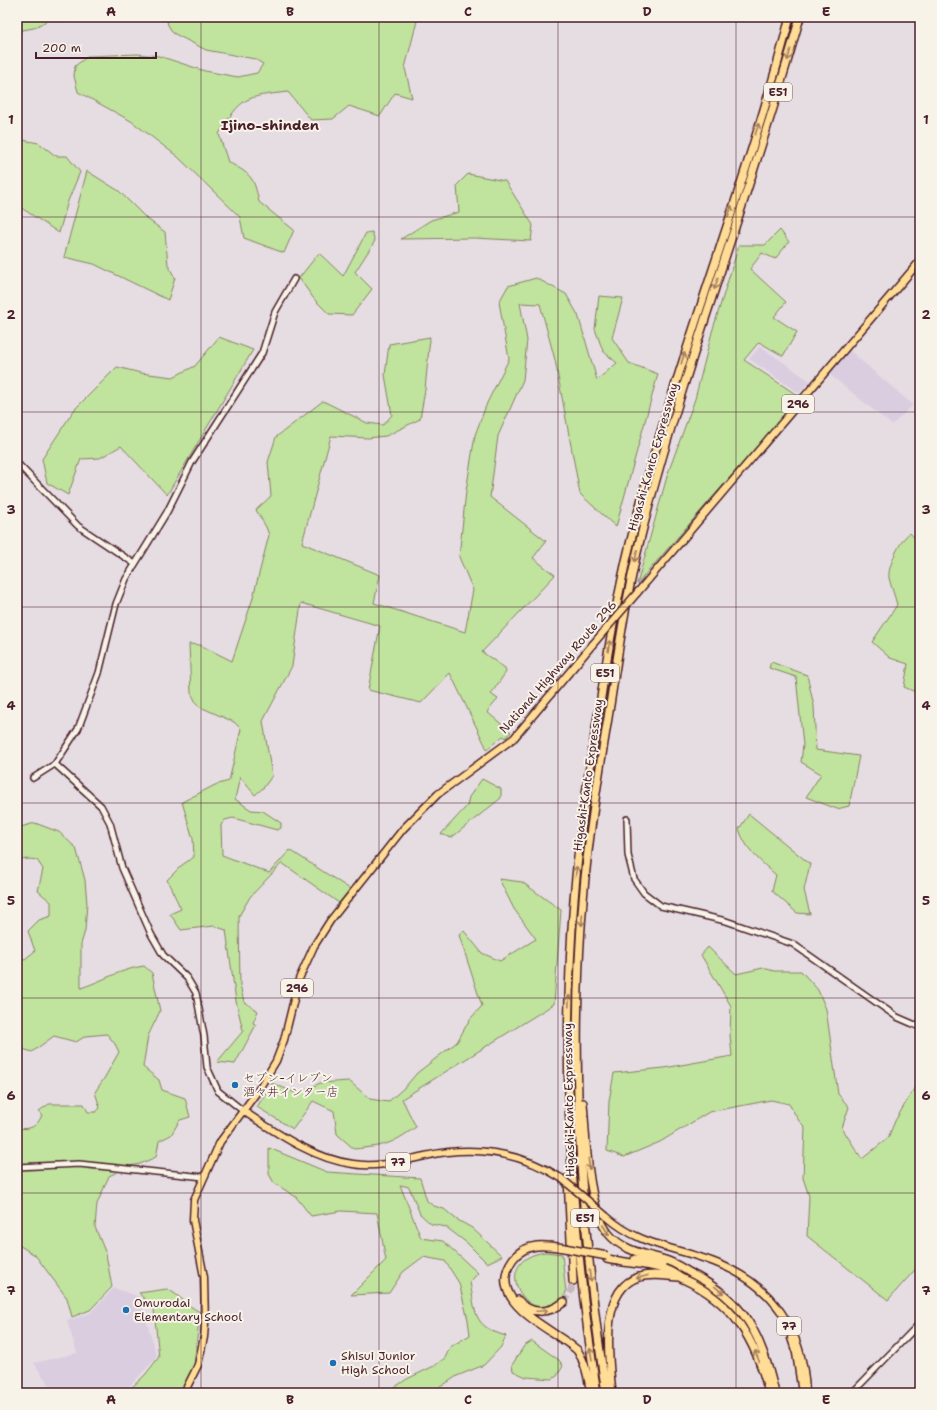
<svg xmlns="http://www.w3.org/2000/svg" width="937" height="1410" viewBox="0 0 937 1410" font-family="'Shantell Sans','Klee One',sans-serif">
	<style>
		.built { fill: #dacde0 }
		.green { fill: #c0e39d; stroke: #858164 }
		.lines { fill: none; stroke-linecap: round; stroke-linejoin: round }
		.motorway-tunnel { stroke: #c7b7be; stroke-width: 7; stroke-dasharray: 7 3.5; stroke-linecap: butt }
		.tertiary-casing { stroke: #4a1f2b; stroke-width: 8 }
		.primary-casing { stroke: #4a1f2b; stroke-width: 9 }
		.trunk-casing { stroke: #4a1f2b; stroke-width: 9 }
		.motorway-casing { stroke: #4a1f2b; stroke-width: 10 }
		.tertiary { stroke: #f7f3e8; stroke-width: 5 }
		.primary { stroke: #ffdd96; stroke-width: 6 }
		.trunk { stroke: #ffdd96; stroke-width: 6 }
		.motorway { stroke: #ffdd96; stroke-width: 7 }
		.primary-bridge-casing { stroke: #4a1f2b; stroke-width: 9; stroke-linecap: butt }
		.trunk-bridge-casing { stroke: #4a1f2b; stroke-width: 9; stroke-linecap: butt }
		.motorway-bridge-casing { stroke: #4a1f2b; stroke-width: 10; stroke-linecap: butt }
		.primary-bridge { stroke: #ffdd96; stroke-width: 6 }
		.trunk-bridge { stroke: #ffdd96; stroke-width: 6 }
		.motorway-bridge { stroke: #ffdd96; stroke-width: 7 }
		.oneway { stroke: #a47e60 }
		.grid { fill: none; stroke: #4a1f2b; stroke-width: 1; stroke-opacity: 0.55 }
		.poi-dot { fill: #1f6fb2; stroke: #f7f3e8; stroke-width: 1.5 }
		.labels { text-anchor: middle; stroke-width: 4; stroke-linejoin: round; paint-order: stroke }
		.shield { fill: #f7f3e8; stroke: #7e5f64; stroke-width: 1 }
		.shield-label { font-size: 11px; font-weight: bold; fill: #4a1f2b }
		.street-label { font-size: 12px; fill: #4a1f2b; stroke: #f7f3e8 }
		.poi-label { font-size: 12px; fill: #4a1f2b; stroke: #f7f3e8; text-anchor: start }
		.quarter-label { font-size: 14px; font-weight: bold; fill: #4a1f2b; stroke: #f7f3e8 }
		.neatline { fill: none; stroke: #4a1f2b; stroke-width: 1.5 }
		.grid-label { font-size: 13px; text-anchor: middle; font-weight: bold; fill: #4a1f2b }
	</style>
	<rect width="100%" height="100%" fill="#e6dde3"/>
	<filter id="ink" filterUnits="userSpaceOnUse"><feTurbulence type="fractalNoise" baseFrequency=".025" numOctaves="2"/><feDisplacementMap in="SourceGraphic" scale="8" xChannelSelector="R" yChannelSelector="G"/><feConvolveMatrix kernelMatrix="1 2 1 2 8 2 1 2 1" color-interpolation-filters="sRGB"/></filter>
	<g filter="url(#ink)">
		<path class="built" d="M760,346L810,381L799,393L749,359Z
			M849,350L913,405L892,425L829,374Z
			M114,1288L140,1297L157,1357L129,1387L115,1389L114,1393H82L73,1389L67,1393H54L34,1363L77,1353L67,1321L90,1313Z"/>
		<path class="green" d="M17,17H91L71,22L48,20L34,28L17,31Z
			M166,17H418L405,68L412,98L395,93L380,116L349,106L333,119L311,120L288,92C245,97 242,96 219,134L228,162C251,174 254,177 259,202L294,230L284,253L244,238L240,217L178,157L131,121L78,92L74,76L75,66L88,56L138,54L159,56L205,71L238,77L257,73L263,64L255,59L206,50L173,33L168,25Z
			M17,139L39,143L56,156H67L80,172L68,201L59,233L17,205Z
			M87,171L119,191L146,218L165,232L168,265L175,278L168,300L94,264L64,257Z
			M468,174L505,181L533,225L531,241L474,238L401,239L431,220L459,212L457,185Z
			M780,230L789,242L775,259L762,253L750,269L786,302L774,317L797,332L783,356L759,342L744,360L800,397L637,584L668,473L695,399L712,332L739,245H765Z
			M372,232L375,241L355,272L372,289L352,315L329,314L314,299L299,278L319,253L343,276L366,233Z
			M536,278L566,294L578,315L597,380L617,363L603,351L595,329L599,296L623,298L612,338L629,363L658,374L616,527L580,494L555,360L540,304L520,303L527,340L523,380L498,436L490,497L546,541L533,558L555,575L482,652L505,668L506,672L491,694L498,699L487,712L511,732L506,738L503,736L487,749L450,673L421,703L368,690L380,626L301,603L292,666L263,721L272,776L264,787L255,795L240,777L235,799L251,810L263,811L281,823V828L277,830L233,818L225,820L221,825L222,855L269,873L290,850L350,889L339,903L282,863L250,897L239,916L240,985L244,1002L258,1011L253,1023L256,1025L235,1064L217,1062L243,1031L236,1001L226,930L214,926L181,930L170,914L181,909L167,880L182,865L194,857L193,839L182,802L215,785L229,781L241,729L234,722L198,706L191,693L189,644L200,645L232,661L252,601L269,535L266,527L256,510L271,496L268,462L276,437L323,401L367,423L383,425L392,415L385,375L389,344L430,337L425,390L420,419L386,436L368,438L331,436L302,543L380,575L374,603L465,632L473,590L459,557L466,491L475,435L487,403L509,359L499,302L508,286Z
			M219,337L253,350L167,495L121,446L100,458L81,459L68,495L47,483L42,459L74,410L117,367L141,373L173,377L195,366Z
			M910,533L920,544V694L904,687L908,664L890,658L872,642L897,605C895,596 891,587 889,578C887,567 901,538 910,533Z
			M771,662L807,675L814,706L816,750L859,756L849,806L837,809L806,797L821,774L801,762L803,745L796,677L769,668Z
			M482,779L501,789V798L451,838L441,834L467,806L469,797Z
			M749,814L810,864L804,890L810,914L797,913L772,891L776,875C761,862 745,849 739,829Z
			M35,823L59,832L76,848L85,880L87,904L85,931L81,944V988C102,981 121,969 144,966L152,973L160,1011L148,1036L143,1067L159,1080L162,1090L185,1098L190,1117L180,1120L171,1135L159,1141L156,1157L140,1164L130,1166L109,1176L97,1204L95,1227L106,1254L112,1287L90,1310L72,1317L67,1298L35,1255L17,1244V1128C30,1130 37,1127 42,1115L39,1111L49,1104H84L88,1112H96L100,1108L95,1092L105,1077L119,1052L115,1044L107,1034L86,1036L76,1042L54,1036L32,1052L17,1047V957L25,959L35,951L28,931L39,920L51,916V902L38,891L43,869L37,860C30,859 21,858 17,863V828Z
			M499,879L522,882L561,910L554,1004L402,1099L416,1127C390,1145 385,1146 354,1149L337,1134L334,1111L313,1101L293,1129L257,1107L272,1083L298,1094L320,1083L349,1081L370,1099L388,1102L405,1087L417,1073L457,1042L470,1019L482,1006L459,935L464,931L482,953L500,961L536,939L514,909Z
			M708,947L736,974L763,968L774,971H801L818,990L826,1009L838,1094L849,1107L842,1128L862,1159L888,1138L895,1121L915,1087L920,1088V1264L888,1300L807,1236L809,1196L803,1178L805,1127L799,1121L789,1104L771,1100L709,1112L660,1142L624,1157L607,1151L609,1101L614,1073L664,1068L732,1056L730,1035L731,1006L701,955Z
			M269,1148L327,1172L420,1178L427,1201L434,1206L444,1209L456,1219L472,1228L502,1256L487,1263L467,1243L446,1227L431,1224L420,1214L409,1187L400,1185L421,1238L443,1241L478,1273L470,1282C476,1313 472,1326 506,1336L501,1347L484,1365L457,1376L431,1393H386L407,1379L434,1366L445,1358L450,1347L470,1335L468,1320L459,1283L445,1261L423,1257L403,1272L389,1293L351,1295L386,1260L377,1213L341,1211L311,1216L296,1197L274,1183L269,1174Z
			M546,1252L562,1254L566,1293C536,1340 481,1260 546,1252Z
			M167,1289C181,1296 186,1305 200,1312L194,1365L182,1393H118L130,1389L145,1375L159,1357L154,1310L139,1293Z
			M532,1341L559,1360L563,1366L557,1376L552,1379L526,1377L513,1371L512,1365L524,1346Z"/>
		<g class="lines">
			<path class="motorway-tunnel" d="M564,1302L571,1290L573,1281"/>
			<defs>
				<path id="tertiary" d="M17,463L78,526L135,564
					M55,764L101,806L110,823L122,868L151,934L163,955L187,978L196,993L204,1036L207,1067L218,1091L242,1110
					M33,778L55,764L78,729L99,673L116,604L126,579L167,512L192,462L262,353L275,312L294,279
					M627,819L628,855L634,879L644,893L661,906L726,921L793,944L897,1017L920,1027
					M17,1167L79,1164L204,1177
					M852,1393L920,1323"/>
				<path id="primary" d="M242,1110C275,1132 313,1159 353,1164C378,1168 401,1161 425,1156C473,1145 520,1152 561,1178
					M606,1216C641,1247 673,1246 714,1262C773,1284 804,1331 806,1393
					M791,1338L796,1353L802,1393"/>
				<path id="trunk" d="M637,593L920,261
					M184,1393L198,1365L204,1337L205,1324L204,1277L193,1220L194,1200L220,1142L257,1092L276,1061L284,1040L299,979L314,946L330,921L403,829L438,794L514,738L593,644"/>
				<path id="motorway" d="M583,1103C586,1138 587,1205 608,1233C623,1252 647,1254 668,1261C676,1264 684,1269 692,1274C747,1302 761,1336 775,1393
					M568,1178L573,1281
					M564,1248C546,1245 526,1242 513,1259C483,1302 552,1328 577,1350C586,1363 588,1378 591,1393
					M607,1259C626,1263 646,1264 664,1269C672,1271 677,1276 683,1279C734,1302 756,1340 769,1393
					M635,1259L662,1264
					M518,1300C530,1315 549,1314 564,1302
					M597,1393C571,1230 561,1065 574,900C579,834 589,769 600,704C608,650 617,597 630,544C674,366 744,195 790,17
					M606,1393C581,1230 569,1065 583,900C588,839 598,779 608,718C617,660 625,602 639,544C683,366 751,194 800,17
					M612,1393C609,1361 598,1289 639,1277C652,1273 666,1276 679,1277"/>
			</defs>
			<use href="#tertiary" class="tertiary-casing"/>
			<use href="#primary" class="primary-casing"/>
			<use href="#trunk" class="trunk-casing"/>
			<use href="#motorway" class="motorway-casing"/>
			<use href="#tertiary" class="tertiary"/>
			<use href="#primary" class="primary"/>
			<use href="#trunk" class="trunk"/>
			<use href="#motorway" class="motorway"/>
			<defs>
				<path id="primary-bridge" d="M561,1178L606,1216"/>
				<path id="trunk-bridge" d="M593,644L637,593"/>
				<path id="motorway-bridge" d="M564,1248L607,1256"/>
			</defs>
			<use href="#primary-bridge" class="primary-bridge-casing"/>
			<use href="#trunk-bridge" class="trunk-bridge-casing"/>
			<use href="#motorway-bridge" class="motorway-bridge-casing"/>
			<use href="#primary-bridge" class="primary-bridge"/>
			<use href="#trunk-bridge" class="trunk-bridge"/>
			<use href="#motorway-bridge" class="motorway-bridge"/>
		</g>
		<defs><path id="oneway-shaft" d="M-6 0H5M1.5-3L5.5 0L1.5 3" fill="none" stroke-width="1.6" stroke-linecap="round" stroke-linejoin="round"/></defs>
		<g class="oneway">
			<use href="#oneway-shaft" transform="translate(789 55) rotate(106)"/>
			<use href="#oneway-shaft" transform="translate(757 129) rotate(-73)"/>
			<use href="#oneway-shaft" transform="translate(730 211) rotate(-72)"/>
			<use href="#oneway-shaft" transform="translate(716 284) rotate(108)"/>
			<use href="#oneway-shaft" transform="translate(683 358) rotate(-73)"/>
			<use href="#oneway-shaft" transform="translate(636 556) rotate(103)"/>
			<use href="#oneway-shaft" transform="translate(609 646) rotate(-80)"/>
			<use href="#oneway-shaft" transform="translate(576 872) rotate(-84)"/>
			<use href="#oneway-shaft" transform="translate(582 920) rotate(94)"/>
			<use href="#oneway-shaft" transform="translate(569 1001) rotate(-89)"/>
			<use href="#oneway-shaft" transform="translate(589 1164) rotate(83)"/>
			<use href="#oneway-shaft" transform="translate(606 1230) rotate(57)"/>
			<use href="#oneway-shaft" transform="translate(590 1276) rotate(83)"/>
			<use href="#oneway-shaft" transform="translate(642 1277) rotate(166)"/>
			<use href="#oneway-shaft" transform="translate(719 1290) rotate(40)"/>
			<use href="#oneway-shaft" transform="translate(542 1311) rotate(-3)"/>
			<use href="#oneway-shaft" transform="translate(591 1354) rotate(-99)"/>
			<use href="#oneway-shaft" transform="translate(757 1356) rotate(-113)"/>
		</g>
	</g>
	<path class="grid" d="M201,17V1393M379,17V1393M558,17V1393M736,17V1393M17,217H920M17,412H920M17,607H920M17,803H920M17,998H920M17,1193H920"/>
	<g class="poi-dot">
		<circle cx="235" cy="1085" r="4"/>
		<circle cx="126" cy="1310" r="4"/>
		<circle cx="333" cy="1363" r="4"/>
	</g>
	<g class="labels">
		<g class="shield">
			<rect x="764" y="83" width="28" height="18" rx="3"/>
			<rect x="782" y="395" width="32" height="18" rx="3"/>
			<rect x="591" y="664" width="28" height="18" rx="3"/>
			<rect x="281" y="979" width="32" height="18" rx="3"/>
			<rect x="386" y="1153" width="24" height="18" rx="3"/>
			<rect x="571" y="1209" width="28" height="18" rx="3"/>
			<rect x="777" y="1317" width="24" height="18" rx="3"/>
		</g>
		<g class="shield-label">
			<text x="778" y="96">E51</text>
			<text x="798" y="408">296</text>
			<text x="605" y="677">E51</text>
			<text x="297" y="992">296</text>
			<text x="398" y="1166">77</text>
			<text x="585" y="1222">E51</text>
			<text x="789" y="1330">77</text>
		</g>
		<g class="street-label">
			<text transform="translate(653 457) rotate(-74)" y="4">Higashi-Kanto Expressway</text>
			<text transform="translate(558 667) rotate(-49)" y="4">National Highway Route 296</text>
			<text transform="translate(588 775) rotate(-82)" y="4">Higashi-Kanto Expressway</text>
			<text transform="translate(569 1100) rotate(-91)" y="4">Higashi-Kanto Expressway</text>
		</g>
		<g class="poi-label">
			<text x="243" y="1082">セブン-イレブン<tspan x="243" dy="14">酒々井インター店</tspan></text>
			<text x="134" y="1307">Omurodai<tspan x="134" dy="14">Elementary School</tspan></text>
			<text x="341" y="1360">Shisui Junior<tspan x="341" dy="14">High School</tspan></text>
		</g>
		<g class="quarter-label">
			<text x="270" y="130">Ijino-shinden</text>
		</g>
	</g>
	<rect width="937" height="1410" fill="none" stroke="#f7f3e8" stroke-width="44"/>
	<path d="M36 52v6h120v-6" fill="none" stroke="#4a1f2b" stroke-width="2"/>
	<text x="42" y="52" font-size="12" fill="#4a1f2b" stroke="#f7f3e8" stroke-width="3" paint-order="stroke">200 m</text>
	<rect x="22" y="22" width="893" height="1366" class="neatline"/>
	<g class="grid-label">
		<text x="111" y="16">A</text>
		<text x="290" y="16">B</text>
		<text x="468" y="16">C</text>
		<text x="647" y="16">D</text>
		<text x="826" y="16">E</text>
		<text x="11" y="124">1</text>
		<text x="926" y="124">1</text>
		<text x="11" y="319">2</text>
		<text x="926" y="319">2</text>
		<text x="11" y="514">3</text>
		<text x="926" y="514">3</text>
		<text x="11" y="710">4</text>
		<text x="926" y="710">4</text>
		<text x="11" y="905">5</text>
		<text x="926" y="905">5</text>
		<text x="11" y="1100">6</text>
		<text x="926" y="1100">6</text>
		<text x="11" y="1295">7</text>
		<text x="926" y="1295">7</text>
		<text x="111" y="1404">A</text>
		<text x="290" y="1404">B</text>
		<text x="468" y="1404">C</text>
		<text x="647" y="1404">D</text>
		<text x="826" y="1404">E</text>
	</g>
</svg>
